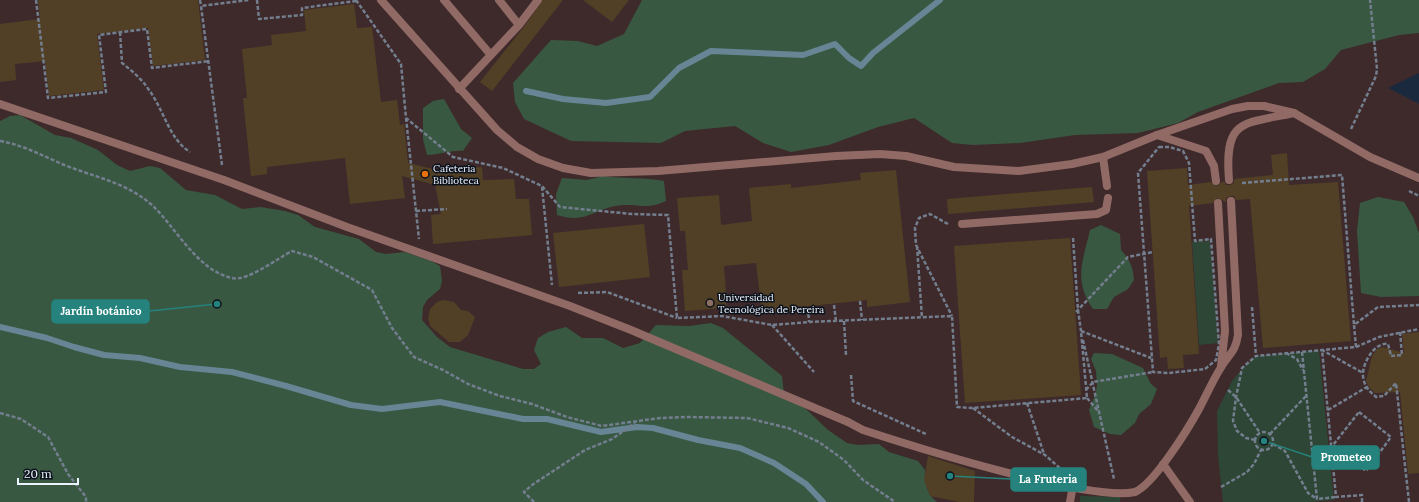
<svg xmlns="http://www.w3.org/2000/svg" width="1419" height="502" viewBox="0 0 1419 502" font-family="Lora,serif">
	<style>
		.education { fill: #3e2a2b }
		.green { fill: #2e4635 }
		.forest { fill: #385841 }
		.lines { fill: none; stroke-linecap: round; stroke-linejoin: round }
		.stream { stroke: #678594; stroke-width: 6 }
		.building { fill: #514026 }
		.path { stroke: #737e8e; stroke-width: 2.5; stroke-dasharray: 4 2; stroke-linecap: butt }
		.service { stroke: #916a65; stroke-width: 8 }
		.pedestrian { stroke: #916a65; stroke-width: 8 }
		.minor { stroke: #916a65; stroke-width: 8 }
		.food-dot { fill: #e8710a; stroke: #0c121c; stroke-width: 1.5 }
		.education-dot { fill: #8d6e63; stroke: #0c121c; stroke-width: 1.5 }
		.labels { text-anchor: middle; stroke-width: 3; stroke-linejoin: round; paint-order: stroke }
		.poi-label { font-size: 10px; fill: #edf3fc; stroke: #0c121c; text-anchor: start }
		.leader { fill: none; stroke: #25827c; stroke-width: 1.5 }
		.callout-dot { fill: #25827c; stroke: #0c121c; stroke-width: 1.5 }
		.callout { fill: #25827c; stroke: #25827c; stroke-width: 1.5 }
		.callout-label { font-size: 11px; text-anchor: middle; font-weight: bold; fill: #fff }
	</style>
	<rect width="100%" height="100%" fill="#1b293f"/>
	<path class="education" d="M0,0H1419V73L1388,88L1419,104V502H0Z"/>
	<path class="green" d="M1210,241L1218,343L1199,345L1192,242Z
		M1319,350L1334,500L1309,502H1223L1218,456L1217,411L1232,381L1243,368L1256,356Z
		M1080,496L1120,497V502H1080Z"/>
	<path class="forest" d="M642,0H1419V33L1399,35L1341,50L1325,69L1303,82L1279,83L1198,112L1178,123L1138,133L1075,135L1020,143L973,145L952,143L914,118L878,127L829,145L791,152L763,143L735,126L685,131L661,143L571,141L524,119L515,102L513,83L551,40L578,41L597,46L624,34Z
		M444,99L461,129L472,138L463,151C451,150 440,155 427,155L423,139V108L433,101Z
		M20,115L55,135L71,138L98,150L117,165L130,171L150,166L160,168L186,190L215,195L242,209L261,207L285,211L298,215L315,227L359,239L376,252L386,254L405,252L431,261L440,266L442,281L440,289L427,300L423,307L422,320L437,337L450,347L523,369H534L541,364L534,350L538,338L548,332L566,327L582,338H603L623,348L640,343L656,325L689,326L711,323L723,328L782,376L784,394L806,409L828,430L847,443L858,445L879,444L889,452L918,461L925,470C924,483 927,494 937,502H0V121L10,116Z
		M603,176C624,179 644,177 664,181L666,201C646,210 642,204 623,205C595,207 587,225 557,215L556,194L562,178L587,180Z
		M1378,197L1404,202L1413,217L1419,233V296L1381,297L1361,293L1357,231L1360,203Z
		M1101,225L1120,234L1121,250C1130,259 1133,268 1134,280L1128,289L1114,297L1107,309H1093C1073,280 1083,261 1090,230Z
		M1094,353L1112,354L1143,368L1151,384L1157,389L1151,404L1139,414L1135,423L1121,435L1110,434L1094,427L1089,410L1095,395L1097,386L1096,371L1091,359Z"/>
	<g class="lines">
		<path class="stream" d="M526,91L563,99L606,103L650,97L679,68L711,51L803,55L835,44L849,58L861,66L873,53L940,0
			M0,327L47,338L74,347L104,355L140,358L180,367L232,372L286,386L351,405L382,409L440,402L523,419H547L601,432L637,427L653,428L698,440L740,448L774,463L806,484L823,502"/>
	</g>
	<path class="building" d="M38,0H198L205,60L153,66L148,28L97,34L104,90L49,96L45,61L15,64L16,80L0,82V24L40,19Z
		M543,0H563L492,91L480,82L523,28Z
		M583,0H629L612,22Z
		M354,4L357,28L372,27L381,102L397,100L400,125L404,124L408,163L441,171L482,167L483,180L514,179L516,199H529L532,235L433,244L431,215L441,214L435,185L402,176L405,198L350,204L345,158L267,167V174L251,176L243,98H247L242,49L272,45L271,35L306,31L304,10Z
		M1287,153L1289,185L1338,182L1351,341L1263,348L1250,199L1236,200L1234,196H1230L1226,198V202L1217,198L1213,203L1189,206L1199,354L1183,355L1184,368L1168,369L1167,357L1160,358L1147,171L1187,168L1188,185L1211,182L1216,186L1224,181L1226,185H1230L1234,183V179L1273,175L1271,155Z
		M896,170L910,302L867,307V300L801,307L802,310L762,314L756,263L724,266L727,308L685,311L682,270H688L685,231H680L677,198L719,195L721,225L752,221L749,188L791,184V188L861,180L860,173Z
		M1092,187L1094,202L948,214L947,199Z
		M644,224L650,277L559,287L553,233Z
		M1070,238L1081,395L965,403L954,246Z
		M443,300L454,302L461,310L468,311L475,317L468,335L460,342H449L430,326L428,318L430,309L437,302Z
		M1419,332V473L1408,474L1400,392L1375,393L1368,386L1366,381L1372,356L1377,349L1383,347L1404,353L1402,334Z
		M928,456L975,471L974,502H960L930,496L924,480Z"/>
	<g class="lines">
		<path class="path" d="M36,0L48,98L106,92L99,35L147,29L152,68L209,61
			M200,0L201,6
			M257,0L259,19L302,15V8L356,1
			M356,0L401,64L406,118L453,157L503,168L542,186L560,207L632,214L668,215L677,318L722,316L772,325L809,322L952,316L957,407L972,408L1087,398L1081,331L1151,358
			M120,32L122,63C132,71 142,79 149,90C164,110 169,139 190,152
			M406,118L419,239
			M1351,129L1376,76L1377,69L1370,0
			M0,141C23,145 41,155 62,164C93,177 127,182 153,206C176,228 198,271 232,278C247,282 278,258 292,251L313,257L372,290L392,328L414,357L443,370L468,384L500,396L532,404L567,417L602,426L660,418L687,417L747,418L788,428L819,442L844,460L863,480L895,502
			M1159,147H1169L1183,151L1189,163L1195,241L1211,239L1219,344L1216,360L1205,369L1169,373L1153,372L1138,173Z
			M222,165L201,6L249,0
			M1242,183L1342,175L1354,325
			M542,187L552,285
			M1409,191L1419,196
			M416,211L447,209
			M948,224L930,214L919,218L915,228L916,245L952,316
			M1073,238L1078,310L1081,331
			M917,246L922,318
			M578,293L607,292L677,318
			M860,301L862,320
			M834,305L836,321
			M1252,307L1256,356
			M808,308L809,322
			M1076,312L1128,257L1153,252
			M844,321L846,355
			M772,325L814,372
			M1400,332L1402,355L1391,356L1388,344C1374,342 1362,364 1363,376C1364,386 1369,391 1376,397L1384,396L1396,383L1409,502
			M1083,340L1114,479
			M1356,347L1354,325L1378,307L1419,305
			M1302,352L1317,499L1336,497
			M1286,353L1297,359L1303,370
			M851,375L853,401L926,434
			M1086,390L1093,382L1153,372
			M1228,390L1236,397L1260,433
			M1087,398L1098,411
			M1027,403L1044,454
			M973,408L1012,437L1045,455L1062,470
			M1328,410L1367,387
			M1359,412L1391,437L1366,471L1333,445Z
			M0,413L21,419L48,437L68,474L86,497V502
			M1255 441a9 9 0 1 1 18 0a9 9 0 1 1-18 0Z
			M1270,434L1306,396
			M1255,440L1246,438L1237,431L1233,421L1236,397L1242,368L1256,356L1356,347L1379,337L1419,329
			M1273,444L1285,451L1308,493L1317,499
			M1221,487L1247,472L1254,464L1261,450
			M534,502L524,492L532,485L585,450L612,439L635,423
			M1362,502V495L1336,497L1322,350L1363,373"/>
		<path class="service" d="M444,0L490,54
			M499,0L519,25
			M459,89L519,25L538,0
			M1157,135L1206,151L1214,166L1216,181
			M1103,157L1107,186
			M1229,180C1224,118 1243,124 1294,113
			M1218,203L1225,331L1221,366
			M962,224L1097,214L1106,210L1108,198
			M848,422L863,430C915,447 1089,502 1135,492C1154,484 1188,429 1199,409C1206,396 1212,382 1220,369C1228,354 1235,354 1238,335L1231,201
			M1163,464L1190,502
			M1070,502L1072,491"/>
		<path class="pedestrian" d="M0,104L224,180L347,227L570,306L631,330L848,422"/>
		<path class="minor" d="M381,0L497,130L517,147L538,159L563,168L591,173L658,171L836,156L880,154L906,156L954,167L1019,171L1072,164L1103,157L1157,135L1232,109L1248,106H1264L1294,113L1370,157L1419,178"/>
	</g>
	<circle class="food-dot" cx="425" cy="174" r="4"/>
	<circle class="education-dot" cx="710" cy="303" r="4"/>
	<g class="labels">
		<g class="poi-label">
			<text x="433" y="172">Cafeteria<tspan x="433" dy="12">Biblioteca</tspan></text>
			<text x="718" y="301">Universidad<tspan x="718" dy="12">Tecnológica de Pereira</tspan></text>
		</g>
	</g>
	<path class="leader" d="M217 304L149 311M1264 441L1312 457M950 476L1011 479"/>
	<g class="callout-dot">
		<circle cx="217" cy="304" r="4"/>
		<circle cx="1264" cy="441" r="4"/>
		<circle cx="950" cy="476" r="4"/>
	</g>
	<g class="callout">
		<rect x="52" y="300" width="97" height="23" rx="4"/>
		<rect x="1312" y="446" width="67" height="23" rx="4"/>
		<rect x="1011" y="468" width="75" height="23" rx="4"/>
	</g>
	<g class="callout-label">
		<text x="101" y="315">Jardín botánico</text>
		<text x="1346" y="461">Prometeo</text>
		<text x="1048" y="483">La Fruteria</text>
	</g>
	<path d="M18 478v6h60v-6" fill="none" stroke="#edf3fc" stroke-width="2"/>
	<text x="24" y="478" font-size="12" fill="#edf3fc" stroke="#0c121c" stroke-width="3" paint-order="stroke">20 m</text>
</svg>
